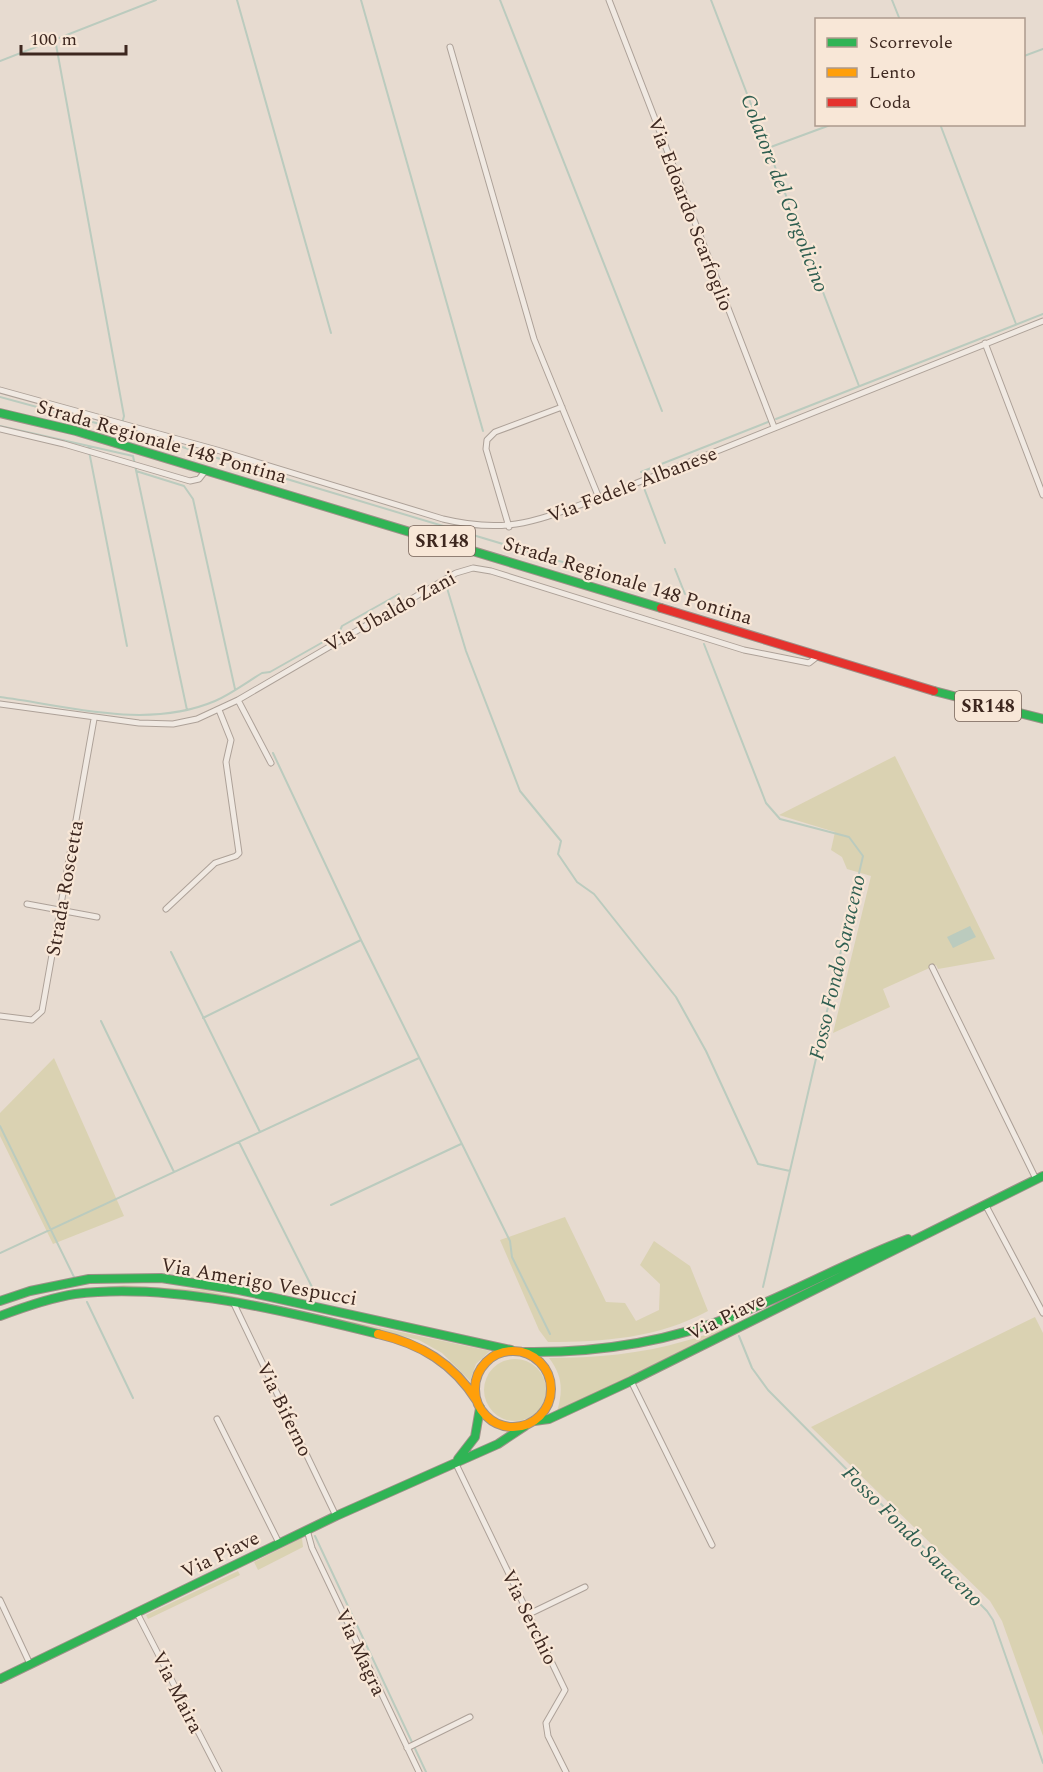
<svg xmlns="http://www.w3.org/2000/svg" width="1043" height="1772" viewBox="0 0 1043 1772" font-family="Spectral,serif">
	<style>
		.green { fill: #dad2b2 }
		.water { fill: #bbcbbe }
		.lines { fill: none; stroke-linecap: round; stroke-linejoin: round }
		.stream { stroke: #bbcbbe; stroke-width: 2 }
		.street-casing { stroke: #ada198; stroke-width: 7 }
		.fast-casing { stroke: #9d9088; stroke-width: 10 }
		.slow-casing { stroke: #9d9088; stroke-width: 10 }
		.jam-casing { stroke: #9d9088; stroke-width: 10 }
		.street { stroke: #f0e9e2; stroke-width: 5 }
		.fast { stroke: #30b455; stroke-width: 8 }
		.slow { stroke: #ff9f0a; stroke-width: 8 }
		.jam { stroke: #e5322d; stroke-width: 8 }
		.labels { text-anchor: middle; stroke-width: 4.5; stroke-linejoin: round; paint-order: stroke }
		.shield { fill: #f8e7d7; stroke: #756156; stroke-width: 1.5 }
		.shield-label { font-size: 18px; font-weight: bold; fill: #3d271f }
		.street-label { font-size: 20px; fill: #3d271f; stroke: #f8e7d7 }
		.water-label { font-size: 21px; font-style: italic; fill: #2e5e50; stroke: #f8e7d7 }
	</style>
	<rect width="100%" height="100%" fill="#e7dbd0"/>
	<path class="green" d="M895,756L995,959L938,969L936,965L883,989L890,1007L833,1033L871,876L847,869L842,857L831,850L835,832L779,815Z
		M54,1058L124,1216L53,1244L0,1136V1113Z
		M565,1217L606,1302L625,1303L636,1321L659,1310L660,1284L640,1265L654,1241L690,1266L708,1311C658,1338 604,1342 548,1342L539,1330L500,1240Z
		M840,1273L557,1412C563,1391 563,1376 549,1358C595,1358 641,1354 685,1341C739,1326 790,1297 840,1273Z
		M124,1285L204,1290L490,1351L476,1364L470,1381L442,1353L419,1340L309,1314L182,1290H96L0,1315V1311C40,1296 81,1289 124,1285Z
		M1035,1317L1043,1333V1736L1002,1621L990,1601L811,1427Z
		M484 1390a31 31 0 1 1 62 0a31 31 0 1 1-62 0Z
		M302,1538L303,1547L258,1570L254,1562Z
		M238,1571L240,1575L148,1619L146,1615Z"/>
	<path class="water" d="M970,926L976,937L953,948L947,937Z"/>
	<g class="lines">
		<path class="stream" d="M237,0L331,333
			M361,0L483,431
			M500,0L662,411
			M711,0L859,386
			M892,0L900,20
			M55,39L124,416L121,428
			M1024,56L1043,49
			M0,61L156,0
			M940,124L1016,324
			M768,148L833,124
			M0,397L155,439
			M776,419L1043,314
			M0,426L133,456L187,710
			M167,442L207,455
			M88,446L127,646
			M217,458L566,563
			M136,471L184,486L193,499L235,689
			M641,472L768,422
			M644,488L665,543
			M675,569L685,594
			M447,588L466,651L520,791L561,841L558,854L577,882L594,894L676,997L706,1051L758,1164L790,1171
			M704,644L766,803L780,819L849,837L863,856L763,1287
			M0,697C69,706 147,730 215,701C231,694 247,682 262,673L270,672L339,633L342,626L399,594
			M273,753L361,940L510,1241L512,1257L550,1334
			M171,952L260,1132
			M203,1018L361,940
			M101,1021L174,1172
			M0,1126L74,1277
			M239,1142L313,1289
			M331,1205L461,1144
			M0,1253L419,1058
			M87,1302L133,1398
			M739,1336L752,1368L768,1390L987,1611L993,1620L1043,1763
			M315,1536L426,1772"/>
		<defs>
			<path id="street" d="M609,0L774,427
				M450,47L534,339L599,498
				M985,343L1043,495
				M0,390L217,450L443,519C509,535 538,520 599,498L1043,321
				M0,429L64,444L190,481L199,479L206,470
				M509,527L486,449L487,440L495,432L562,407
				M238,700L271,763
				M0,704L139,723L173,724L197,719L238,700L456,573L473,568L491,571L744,650L809,663L818,656
				M27,904L97,917
				M166,909L215,863L236,856L239,853L226,762L231,740L219,710
				M932,967L1036,1179
				M0,1016L32,1020L42,1011L94,719
				M985,1204L1043,1313
				M234,1304L336,1516
				M631,1381L712,1545
				M217,1419L279,1543
				M455,1462L565,1690L546,1723L548,1736L566,1772
				M307,1530L312,1548L419,1772
				M0,1600L30,1664
				M137,1613L219,1772
				M529,1614L585,1587
				M407,1748L470,1717"/>
			<path id="fast" d="M0,413L76,431L661,608
				M934,691L1043,719
				M0,1301L30,1291L89,1279L161,1278L239,1290L511,1350
				M0,1316C24,1307 49,1298 75,1294C169,1282 286,1311 378,1334
				M525,1352C598,1353 668,1342 736,1315C794,1292 849,1261 908,1239
				M534,1421L549,1419L631,1381L1043,1176
				M458,1459L475,1437L480,1408
				M0,1679L336,1516L498,1444L525,1426"/>
			<path id="slow" d="M378,1334C421,1344 453,1363 477,1401
				M475 1389a38 38 0 1 1 76 0a38 38 0 1 1-76 0Z"/>
			<path id="jam" d="M661,608L934,691"/>
		</defs>
		<use href="#street" class="street-casing"/>
		<use href="#fast" class="fast-casing"/>
		<use href="#slow" class="slow-casing"/>
		<use href="#jam" class="jam-casing"/>
		<use href="#street" class="street"/>
		<use href="#fast" class="fast"/>
		<use href="#slow" class="slow"/>
		<use href="#jam" class="jam"/>
	</g>
	<g class="labels">
		<g class="shield">
			<rect x="409" y="526" width="66" height="30" rx="4.5"/>
			<rect x="955" y="691" width="66" height="30" rx="4.5"/>
		</g>
		<g class="shield-label">
			<text x="442" y="547">SR148</text>
			<text x="988" y="712">SR148</text>
		</g>
		<g class="street-label">
			<text transform="translate(691 214) rotate(69)" y="7">Via Edoardo Scarfoglio</text>
			<text transform="translate(162 441) rotate(16)" y="7">Strada Regionale 148 Pontina</text>
			<text transform="translate(632 484) rotate(-21)" y="7">Via Fedele Albanese</text>
			<text transform="translate(628 580) rotate(17)" y="7">Strada Regionale 148 Pontina</text>
			<text transform="translate(390 611) rotate(-29)" y="7">Via Ubaldo Zani</text>
			<text transform="translate(64 888) rotate(-80)" y="7">Strada Roscetta</text>
			<text transform="translate(259 1281) rotate(10)" y="7">Via Amerigo Vespucci</text>
			<text transform="translate(726 1316) rotate(-26)" y="7">Via Piave</text>
			<text transform="translate(285 1409) rotate(64)" y="7">Via Biferno</text>
			<text transform="translate(220 1554) rotate(-26)" y="7">Via Piave</text>
			<text transform="translate(530 1617) rotate(64)" y="7">Via Serchio</text>
			<text transform="translate(361 1652) rotate(65)" y="7">Via Magra</text>
			<text transform="translate(178 1692) rotate(63)" y="7">Via Maira</text>
		</g>
		<g class="water-label">
			<text transform="translate(785 193) rotate(69)" y="7">Colatore del Gorgolicino</text>
			<text transform="translate(837 967) rotate(-77)" y="7">Fosso Fondo Saraceno</text>
			<text transform="translate(913 1536) rotate(45)" y="7">Fosso Fondo Saraceno</text>
		</g>
	</g>
	<rect x="815" y="18" width="210" height="108" fill="#f8e7d7" stroke="#ad9a8d" stroke-width="1.5"/>
	<rect x="827" y="38" width="30" height="9" fill="#30b455" stroke="#ad9a8d" stroke-width="1.5"/>
	<text x="869" y="48" font-size="18" fill="#3d271f">Scorrevole</text>
	<rect x="827" y="68" width="30" height="9" fill="#ff9f0a" stroke="#ad9a8d" stroke-width="1.5"/>
	<text x="869" y="78" font-size="18" fill="#3d271f">Lento</text>
	<rect x="827" y="98" width="30" height="9" fill="#e5322d" stroke="#ad9a8d" stroke-width="1.5"/>
	<text x="869" y="108" font-size="18" fill="#3d271f">Coda</text>
	<path d="M21 45v9h105v-9" fill="none" stroke="#3d271f" stroke-width="3"/>
	<text x="30" y="45" font-size="18" fill="#3d271f" stroke="#f8e7d7" stroke-width="4.5" paint-order="stroke">100 m</text>
</svg>
